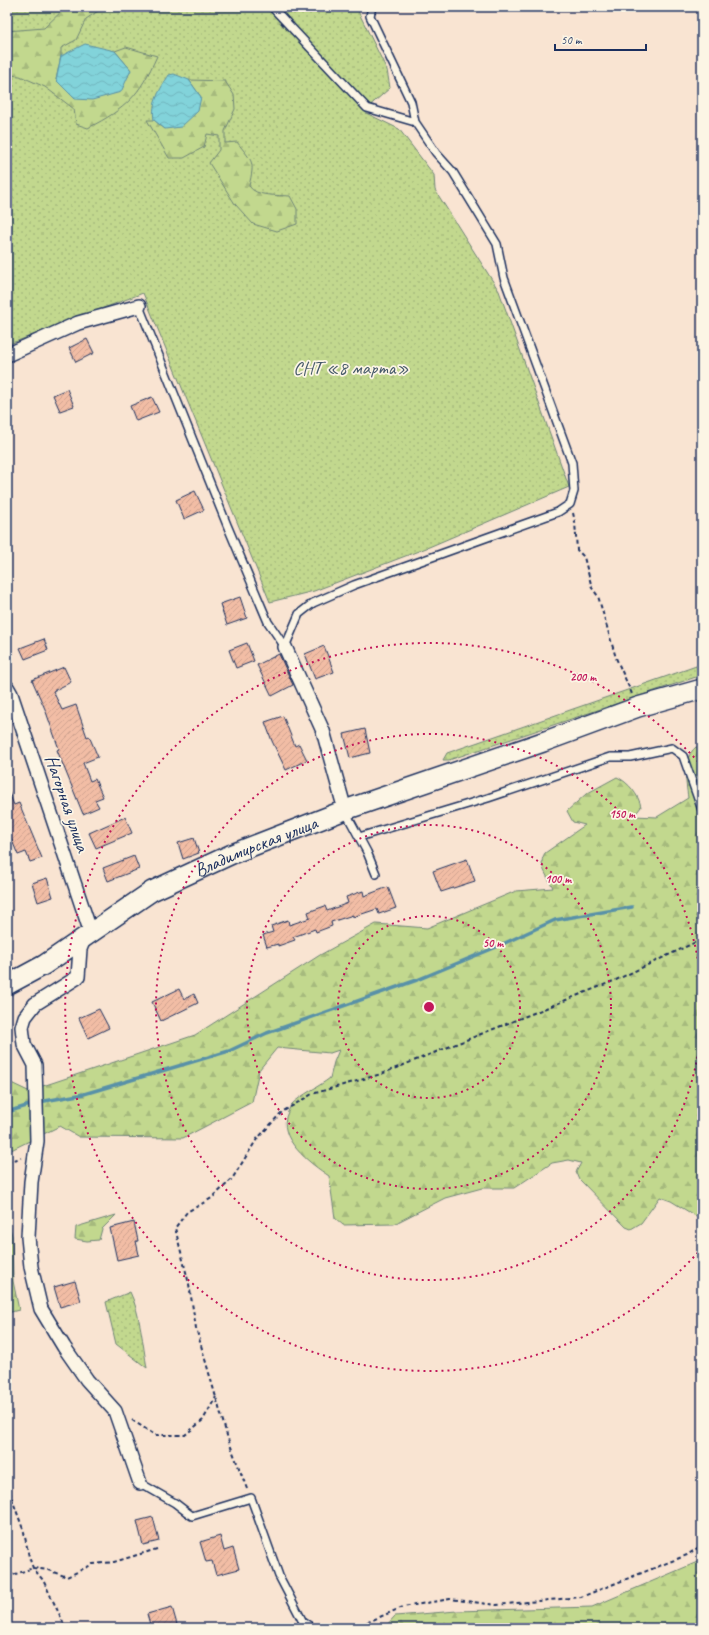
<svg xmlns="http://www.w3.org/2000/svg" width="709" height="1635" viewBox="0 0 709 1635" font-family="Caveat,sans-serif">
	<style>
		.grass { fill: url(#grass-dots); stroke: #6e8476 }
		.forest { fill: url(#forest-firs); stroke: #6e8476 }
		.water { fill: url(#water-waves); stroke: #5991a8 }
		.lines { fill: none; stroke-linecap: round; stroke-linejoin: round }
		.stream { stroke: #5991a8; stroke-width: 3.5 }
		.building { fill: url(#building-hatch); stroke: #1b2f5e }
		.lane-casing { stroke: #1b2f5e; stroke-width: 10 }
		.street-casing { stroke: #1b2f5e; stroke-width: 16 }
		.secondary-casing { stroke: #1b2f5e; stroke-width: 22 }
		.path { stroke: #1b2f5e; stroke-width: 2; stroke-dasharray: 4 3; stroke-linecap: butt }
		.lane { stroke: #fcf5e5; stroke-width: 7 }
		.street { stroke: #fcf5e5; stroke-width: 13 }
		.secondary { stroke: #fcf5e5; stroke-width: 19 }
		.ring { fill: none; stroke: #c2185b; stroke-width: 2; stroke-dasharray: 2 4 }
		.labels { text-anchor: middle; stroke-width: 3.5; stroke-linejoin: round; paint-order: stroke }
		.park-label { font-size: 19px; fill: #45596a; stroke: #fcf5e5 }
		.street-label { font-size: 19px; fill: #1b2f5e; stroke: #fcf5e5 }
		.centre { fill: #c2185b; stroke: #fcf5e5; stroke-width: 2 }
		.ring-label { font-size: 12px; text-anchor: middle; font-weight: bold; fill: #c2185b; stroke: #fcf5e5; stroke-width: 3.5; stroke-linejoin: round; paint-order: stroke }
	</style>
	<defs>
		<pattern id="grass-dots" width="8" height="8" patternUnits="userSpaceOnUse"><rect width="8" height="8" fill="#c2d88e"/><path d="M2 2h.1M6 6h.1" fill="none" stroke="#a6ba7d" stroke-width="1.8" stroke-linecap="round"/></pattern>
		<pattern id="forest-firs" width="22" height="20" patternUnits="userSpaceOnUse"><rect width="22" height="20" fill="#c2d88e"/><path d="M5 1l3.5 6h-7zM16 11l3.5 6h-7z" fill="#a6ba7d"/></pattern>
		<pattern id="water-waves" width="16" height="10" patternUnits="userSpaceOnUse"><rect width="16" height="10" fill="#82d3da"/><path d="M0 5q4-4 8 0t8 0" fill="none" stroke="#70b5be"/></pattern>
		<pattern id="building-hatch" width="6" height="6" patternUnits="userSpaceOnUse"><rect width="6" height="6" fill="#f2bda5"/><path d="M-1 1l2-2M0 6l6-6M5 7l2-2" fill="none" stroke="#cfa390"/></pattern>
	</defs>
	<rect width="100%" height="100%" fill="#f9e4d2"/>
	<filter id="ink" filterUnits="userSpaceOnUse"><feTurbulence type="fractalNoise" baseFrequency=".025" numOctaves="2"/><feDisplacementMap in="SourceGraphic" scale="8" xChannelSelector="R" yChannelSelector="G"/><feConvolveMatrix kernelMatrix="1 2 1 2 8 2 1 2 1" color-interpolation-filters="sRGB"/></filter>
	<g filter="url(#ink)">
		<path class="grass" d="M7,7H356L387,70L390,88L367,108L366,113L399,129L434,175L435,190L499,291L569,487L429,547L314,591L270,602L143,293L7,345Z
			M702,664V675L449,760H443L447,753Z
			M130,1292C140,1312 143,1346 147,1368L116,1344L106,1302Z"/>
		<path class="forest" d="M66,7H104L86,19L76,40L61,48V56L56,80L131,70L115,51L126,47L157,56C139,96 127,108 88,128L76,124L74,109L45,87L20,76L7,75V31L44,28Z
			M189,80L225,81L234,95L235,109L225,131V143L237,142C253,163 255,160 249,186C256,197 278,195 290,196L297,209V224L277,231L253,224L235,204L209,163L219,150V136L207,134L204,147L184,158H169L147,120H154L165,129L201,97Z
			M696,747H702V1220L671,1201L660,1197L641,1223L631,1229L626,1227L579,1179L576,1172L581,1163L569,1160L552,1163L514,1188H482L445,1198L394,1224L343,1225L335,1218L329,1176C311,1164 275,1138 288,1112C289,1110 290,1106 292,1104C301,1095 320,1086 330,1078L334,1062L339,1050L330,1053L277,1048L259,1070L252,1102L183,1138L79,1137L60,1126L7,1152V1081L28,1091L195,1035L320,955L376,924L427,928L516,891L553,888C548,876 537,865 545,853L585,825L573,822L567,811L586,794L617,777C628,782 639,795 641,807L634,816L657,817L688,798C686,781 681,760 696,747Z
			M7,1215L12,1236L13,1281L19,1310L7,1313Z
			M116,1215L102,1229L99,1240L87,1241L75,1239L76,1227Z
			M702,1560V1628H384L395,1616L457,1611L592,1607Z"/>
		<path class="water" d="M85,44L115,51L131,70L121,92L92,100L75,99L56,80L61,56Z
			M174,74L189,80L201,97L198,111L181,127L165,129L154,120C151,103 160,89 169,75Z"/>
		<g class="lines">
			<path class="stream" d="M39,1102L84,1094L229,1051L267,1033L417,980L494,948L555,920L632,907
				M7,1112L33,1104"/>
		</g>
		<path class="building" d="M87,339L94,353L76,362L69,348Z
			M67,389L74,406L60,411L53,395Z
			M152,397L159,412L136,421L130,406Z
			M195,491L204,510L184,519L176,500Z
			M240,597L247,618L227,625L220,604Z
			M44,639L48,650L25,659L20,648Z
			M247,643L254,661L236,668L229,650Z
			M324,646L334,672L315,679L305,654Z
			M279,654L293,685L272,696L257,665Z
			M64,667L71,682L53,691L62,710L76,705L87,737L89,736L98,757L83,763L90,781L95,779L103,797L95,800L99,807L83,814L57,750L59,749L45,709L32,680Z
			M283,716L295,746L299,744L307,760L286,770L272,741L265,722Z
			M365,729L370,753L350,758L344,734Z
			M7,788L14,805L19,803L42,858L30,862L26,852L18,855L11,838L7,840Z
			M125,817L132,833L96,848L89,833Z
			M194,838L199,853L183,859L178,843Z
			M134,856L139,869L108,881L103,868Z
			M467,859L475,881L441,892L433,871Z
			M47,878L53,897L38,902L32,883Z
			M388,887L396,908L379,914L377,909L353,917V915L331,922L332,926L316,932L315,929L293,937L295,940L278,946V944L267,947L263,935L273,932L271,926L288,920L289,925L310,918L308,912L325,906L327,911L348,903L346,897L363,891L364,896Z
			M179,989L184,999L194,994L198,1003L161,1021L152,1002Z
			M99,1009L109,1028L88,1038L79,1018Z
			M134,1222L138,1241H136L139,1255L117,1260L110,1228Z
			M75,1281L81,1301L60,1307L54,1287Z
			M153,1517L159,1541L143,1545L137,1521Z
			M220,1536L224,1551L233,1548L239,1569L216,1575L212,1561L206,1562L200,1542Z
			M172,1607L178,1628H151L147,1614Z"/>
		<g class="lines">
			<defs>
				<path id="lane" d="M272,7L367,108L415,122
					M139,306L227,525L268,622L285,647
					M285,647L299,614L313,603L354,585L558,512L570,504L574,491L572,463L504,278L497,244L453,172L436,153L415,122L411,102L370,16L372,7
					M345,811L367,852L376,874
					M359,837L488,798L610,757H630L672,748L683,756L702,810
					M140,1483L175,1503L192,1516L251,1498L279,1576L303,1622L313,1628"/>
				<path id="street" d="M7,355L78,323L139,306
					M285,647L323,731L345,810
					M7,687L11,694L91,933
					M84,939L80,949L78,977L35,1004L25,1017L22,1027L24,1044L35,1065L37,1141L31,1182L28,1237L31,1267L41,1309L64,1347L87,1380L115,1411L140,1483"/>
				<g id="secondary">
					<path id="s1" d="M7,985L44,965L152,891L232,854L345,810L543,742L638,707L702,689"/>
				</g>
			</defs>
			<use href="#lane" class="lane-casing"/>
			<use href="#street" class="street-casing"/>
			<use href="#secondary" class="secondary-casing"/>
			<path class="path" d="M573,513L575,522L577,550L584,557L592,588L598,596L616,658L632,694
				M7,1162L21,1158
				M132,1420L155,1435H185L203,1420L216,1397
				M7,1485L24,1532L29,1557L33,1568L43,1580L66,1628
				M247,1489L228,1439L196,1328L189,1284L175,1228L187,1212L212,1198L232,1179L257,1139L282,1112L312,1094L381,1074L616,980L702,939
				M7,1577L33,1568L48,1570L67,1577L93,1564L114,1562L157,1549
				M354,1628L403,1607L450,1599L496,1605L581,1597L687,1555L702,1545"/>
			<use href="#lane" class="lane"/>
			<use href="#street" class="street"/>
			<use href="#secondary" class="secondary"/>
		</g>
	</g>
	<g class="ring">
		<circle cx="429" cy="1007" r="91"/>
		<circle cx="429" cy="1007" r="182"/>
		<path d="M702 1009A273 273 0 1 1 702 1005"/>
		<path d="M702 1248A364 364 0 1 1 702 766"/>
	</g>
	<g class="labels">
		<g class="park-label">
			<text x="351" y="374">СНТ «8 марта»</text>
		</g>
		<g class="street-label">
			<text transform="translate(68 803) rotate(71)" y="7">Нагорная улица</text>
			<text dy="7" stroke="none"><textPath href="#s1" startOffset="286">Владимирская улица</textPath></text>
		</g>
	</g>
	<circle cx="429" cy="1007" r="6" class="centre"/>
	<g class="ring-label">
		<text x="583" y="681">200 m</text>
		<text x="622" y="818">150 m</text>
		<text x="558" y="883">100 m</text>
		<text x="493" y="947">50 m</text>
	</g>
	<rect width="709" height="1635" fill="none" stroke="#fcf5e5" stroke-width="24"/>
	<rect x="12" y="12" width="685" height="1611" fill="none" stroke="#1b2f5e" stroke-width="1.5" filter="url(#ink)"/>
	<path d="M555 44v6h91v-6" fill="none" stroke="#1b2f5e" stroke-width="2"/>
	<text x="561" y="44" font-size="12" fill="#1b2f5e" stroke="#fcf5e5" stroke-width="3" paint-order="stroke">50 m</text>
</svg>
